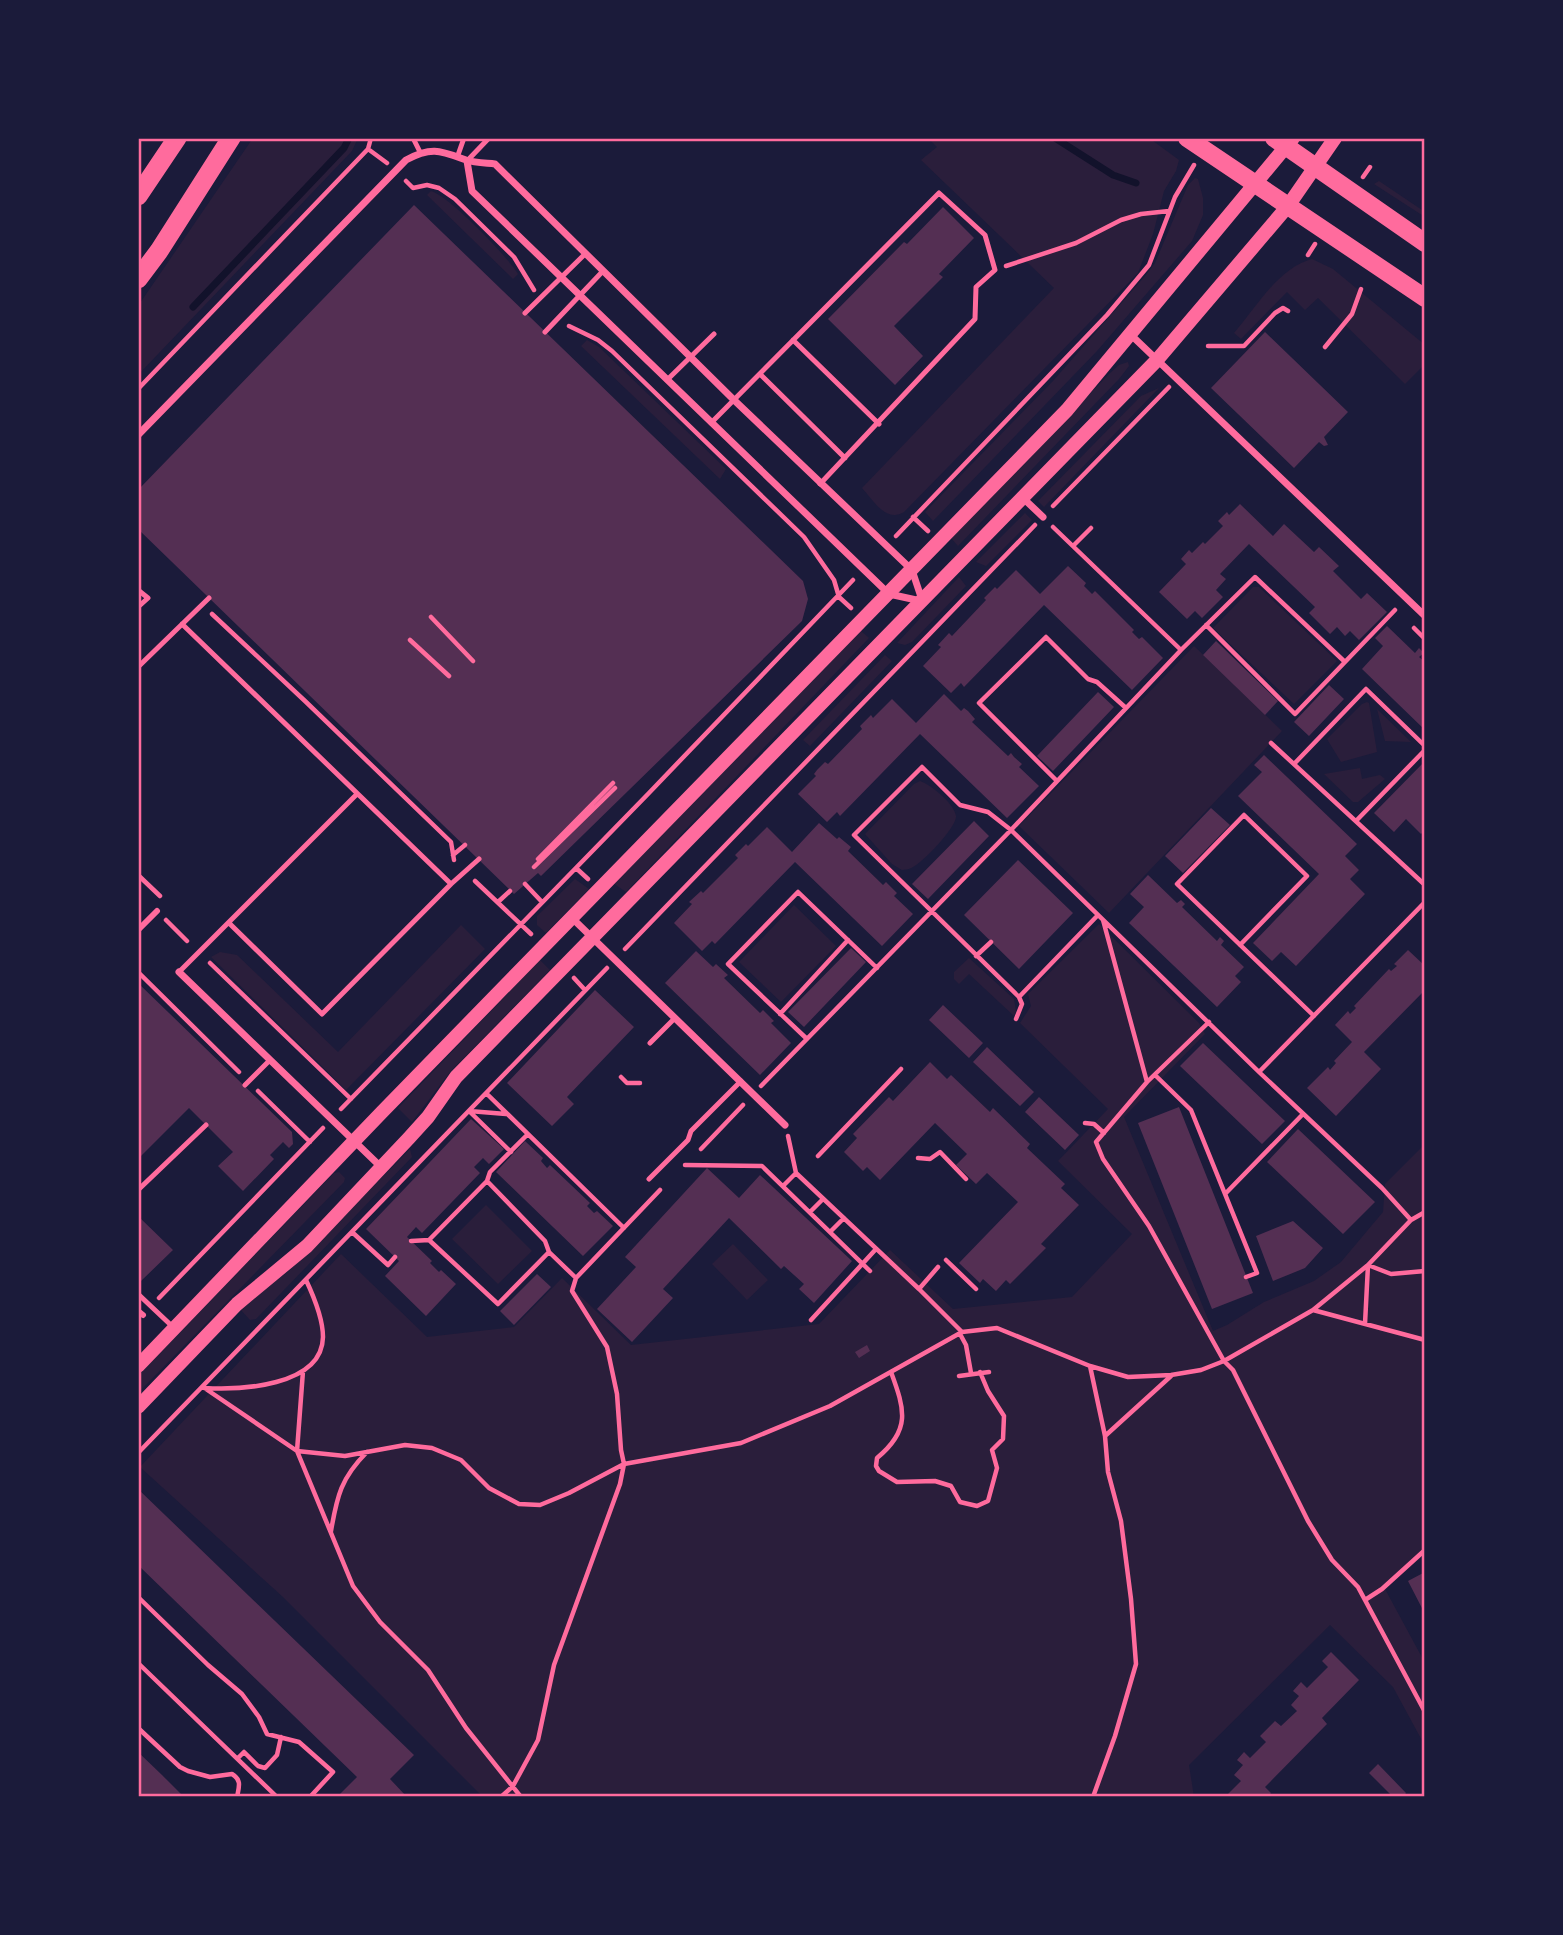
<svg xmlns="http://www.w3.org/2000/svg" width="1563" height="1935" viewBox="0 0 1563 1935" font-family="'DM Sans',sans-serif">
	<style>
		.green { fill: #2a1e3b }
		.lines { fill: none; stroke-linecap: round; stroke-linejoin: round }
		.stream { stroke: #12122b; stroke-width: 7 }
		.building { fill: #542f53 }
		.path { stroke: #ff6b9d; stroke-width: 4.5 }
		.service { stroke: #ff6b9d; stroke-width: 5 }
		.pedestrian { stroke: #ff6b9d; stroke-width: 6 }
		.minor { stroke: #ff6b9d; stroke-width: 7 }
		.secondary { stroke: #ff6b9d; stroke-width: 14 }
		.primary { stroke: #ff6b9d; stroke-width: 18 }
		.trunk { stroke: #ff6b9d; stroke-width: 19 }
		.neatline { fill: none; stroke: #ff6b9d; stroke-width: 2.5 }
	</style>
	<rect width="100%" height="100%" fill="#1b1b3a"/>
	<path class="green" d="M253,138H358L352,151L138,375V306Z
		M928,138H1149L1179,160L1176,171L1164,191L1153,234L1138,273L904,512C886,523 874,501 862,488L1054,288L921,160L937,147Z
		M1195,178L1198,179L1203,198V215L1192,241L1097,351L933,521L925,512L1053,381L1145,276L1155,263L1188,185Z
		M1379,181L1425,212V217L1374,184Z
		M431,191C449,196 508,257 518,274L513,279L427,195Z
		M1312,259L1333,269L1425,345V369L1422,367L1405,384L1318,298L1305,310L1287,292L1241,339L1234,333C1256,308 1278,268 1312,259Z
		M587,340L599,347L726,469L720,479L581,346Z
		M1128,362L1129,366L1119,379L958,546L951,538L1109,374L1119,365Z
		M1159,388L1044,507L1038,501L1141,396Z
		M1025,513L1032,520L986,566L976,562Z
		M959,577L966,586L912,642L905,645L897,643Z
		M1253,587H1259L1337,661L1294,704L1213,628Z
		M860,630L869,638L626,892L613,883Z
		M1194,646L1282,731L1109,913L1019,826Z
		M885,655L892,661L810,746L803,740Z
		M1367,702L1369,703L1377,752L1341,762L1327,739L1362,704Z
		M1377,709L1411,742L1385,741Z
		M1360,768L1362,779L1380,775L1385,779L1358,802H1353L1324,774Z
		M920,781C931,785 954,803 956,816C957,827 923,862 913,867C908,870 907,869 902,870L892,864L865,834L914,784Z
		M575,879L589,889L546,933L537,925V916Z
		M794,905L836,946L781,1002L739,962Z
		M1099,924L1199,1023L1205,1034L1124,1117L1213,1331L1227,1325L1264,1302L1314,1281L1341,1262L1383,1212L1385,1184L1425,1144V1547L1385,1589L1425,1663V1746L1393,1687L1330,1625L1189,1765L1194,1797H483L283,1597L140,1467L341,1254L427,1337L514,1327L562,1278L631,1345L819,1324L890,1250L953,1309L1072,1297L1132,1234L1058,1161L1108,1109L1020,1023L1031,1006L1028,994Z
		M461,925L485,949L346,1090L211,957L220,952L237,955L338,1052Z
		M969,958L1014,999L1016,1011L1014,1016L969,974L959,984L954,979V972Z
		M540,960L550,970L450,1072L412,1122L398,1108Z
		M410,1149L412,1157L256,1319L250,1320L240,1309L290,1270Z
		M339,1172L345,1178L344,1182L138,1393V1376L334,1173Z
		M486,1205L532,1251L498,1284L452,1239Z
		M733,1244L768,1280L747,1300L712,1264Z"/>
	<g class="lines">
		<path class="stream" d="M1055,138L1113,175L1136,183
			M193,307L344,148L349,138"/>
	</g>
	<path class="building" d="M414,205L803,581L808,599L802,621L541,876L538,873L514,894L138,529V490Z
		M943,207L974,238L939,274L943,277L894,326L923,356L895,385L828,319L904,242L907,244Z
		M1265,332L1348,412L1324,437L1328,445L1324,446L1319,442L1294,468L1211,388Z
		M1240,504L1273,536L1284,524L1314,552L1319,547L1339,566L1333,571L1361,599L1367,593L1387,612L1359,640L1350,631L1345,636L1337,627L1330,634L1309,613L1315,607L1249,544L1220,574L1226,579L1216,590L1223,597L1202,618L1195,611L1187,619L1159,592L1186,564L1181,559L1189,550L1192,553L1203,542L1205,544L1223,526L1218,521L1227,512L1229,515Z
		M1068,566L1086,583L1084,586L1092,594L1095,591L1134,630L1132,632L1139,639L1142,637L1163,658L1132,690L1044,605L964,687L961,683L951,693L923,666L941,647L938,645L949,633L952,636L986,600L984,598L995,587L997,589L1016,570L1040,594Z
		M1387,626L1415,653L1419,648L1424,653L1419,657L1425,662V730L1362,669L1383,646L1375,638Z
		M1216,641L1278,701L1265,715L1203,655Z
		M1329,685L1344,699L1309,736L1294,722Z
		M1098,692L1114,707L1053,771L1037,756Z
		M944,694L961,711L964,708L968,711L975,719L972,722L1008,756L1011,753L1014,757L1022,764L1019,767L1039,786L1007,818L920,734L840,816L837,812L827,822L798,794L816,776L814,774L817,770L825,762L828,764L862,729L860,726L871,715L873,718L892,699L916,723Z
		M1264,755L1357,844L1345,856L1359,870L1350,879L1365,894L1296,966L1281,952L1272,961L1253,943L1319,874L1238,796L1262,772L1254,765Z
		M1425,761V830L1421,834L1406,819L1394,832L1374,813Z
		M1211,808L1230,825L1183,873L1165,856Z
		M974,821L989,836L928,899L912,884Z
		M819,823L837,839L839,837L851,847L848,851L883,885L886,882L897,893L894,896L913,914L882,946L795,862L715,944L712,941L702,951L674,923L692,904L689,902L701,891L703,893L738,858L735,855L746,844L748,846L767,827L792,852Z
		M1018,860L1073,913L1019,969L964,915Z
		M1148,875L1177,903L1181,900L1185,904L1182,907L1217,941L1220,937L1224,941L1221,945L1244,967L1235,976L1241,982L1217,1007L1129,923L1144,907L1130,894Z
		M851,948L866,962L804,1027L788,1012Z
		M1408,950L1425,966V990L1364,1052L1381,1069L1336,1116L1307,1088L1328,1067L1330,1070L1336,1063L1334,1061L1352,1042L1335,1025L1348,1011L1350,1014L1356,1008L1354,1006L1389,969L1391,971L1397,966L1394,964Z
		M696,951L713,967L716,964L728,975L724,978L760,1013L763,1010L774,1021L771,1023L791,1043L760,1075L665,983Z
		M138,983L292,1132L293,1144L289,1148L283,1142L270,1155L274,1159L243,1191L218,1166L233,1152L189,1108L138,1159Z
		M595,990L634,1027L567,1097L574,1104L552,1126L507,1083Z
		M943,1005L983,1043L969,1058L929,1020Z
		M1203,1043L1285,1121L1262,1144L1180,1066Z
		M987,1047L1034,1092L1020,1106L973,1062Z
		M930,1062L947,1079L951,1075L990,1112L993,1108L1030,1144L1027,1148L1065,1184L1061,1188L1079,1205L1041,1244L1046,1248L1010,1284L1006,1280L996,1291L983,1279L980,1283L959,1263L1018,1202L987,1173L976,1184L956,1165L967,1154L935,1123L880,1180L867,1167L863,1171L844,1152L857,1138L853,1134L889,1097L893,1101Z
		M1039,1097L1079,1135L1065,1150L1025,1112Z
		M1179,1107L1253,1293L1212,1309L1138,1123Z
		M471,1119L504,1149L489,1164L483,1158L474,1167L480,1173L422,1233L416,1227L407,1237L432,1261L430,1263L439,1272L441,1270L456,1284L426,1316L385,1276L399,1261L366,1229Z
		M1298,1129L1375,1202L1343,1234L1267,1162Z
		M525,1141L543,1158L541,1161L547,1168L550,1165L590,1203L587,1206L594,1213L597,1211L613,1226L583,1256L496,1172Z
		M707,1168L739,1198L760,1175L852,1261L814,1303L799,1289L804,1284L784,1266L781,1269L729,1218L663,1289L673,1298L632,1342L597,1309L636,1267L625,1257Z
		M138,1216L173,1250L141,1281L138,1278Z
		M1293,1221L1323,1248L1305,1268L1273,1281L1256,1236Z
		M537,1274L551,1287L514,1325L500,1311Z
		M867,1345L870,1351L859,1358L855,1352Z
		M138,1489L414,1755L390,1779L407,1797H337L357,1777L138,1565Z
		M1425,1572V1614L1408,1581Z
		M1331,1652L1359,1680L1322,1718L1327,1724L1265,1787L1271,1793L1268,1797H1225L1241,1781L1234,1775L1243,1765L1237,1760L1244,1752L1250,1758L1266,1742L1260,1736L1275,1721L1281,1726L1297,1711L1291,1705L1299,1696L1293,1691L1301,1682L1307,1688L1328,1667L1322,1661Z
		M138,1752L162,1775L184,1797H138Z
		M1378,1764L1406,1793L1403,1797H1393L1369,1773Z"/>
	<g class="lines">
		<path class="path" d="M368,149L387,163
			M1363,177L1370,167
			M406,181L413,188L427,185L439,188L455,199L514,257L534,290
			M1308,255L1315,244
			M1006,266L1076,243L1121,220L1141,214L1169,211
			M569,326L598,340L612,351L804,537L834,580L839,597L851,608
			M1208,346H1244L1275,313L1283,308L1288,311
			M1325,347L1352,314L1361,289
			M138,389L368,149L371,138
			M1053,506L1169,387
			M913,517L928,531
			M896,536L1107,315L1149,265L1175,197L1194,165
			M1073,546L1091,528
			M212,614L305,701L451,842L454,860
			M431,617L473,661
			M1206,625L1295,714L1345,662
			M1414,628L1425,639
			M410,640L449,676
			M1181,650L1255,577L1345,662L1395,610
			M1271,743L1425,885
			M1294,764L1366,689L1425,746
			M1057,781L979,703L1046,637L1088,679L1097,682L1126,708
			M1356,821L1425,750
			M453,855L465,845
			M538,859L613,783
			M534,867L615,788
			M576,868L588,879
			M138,875L160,896
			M475,881L531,934
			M525,884L542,902
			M498,902L510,891
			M1098,915L1019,997L854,835L922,767L960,805L988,812L1011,830L1259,1072L1382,1188L1411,1220
			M166,920L187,941
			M1103,920L1147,1082
			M1240,945L1307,876L1244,815L1177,884L1314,1016
			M625,949L1035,525
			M976,956L991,942
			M210,963L351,1099
			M138,972L239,1072
			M574,978L585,990
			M780,1014L848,940
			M1016,1019L1022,1004L1019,997
			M1209,1022L1147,1082L1096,1142L1103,1159L1149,1226L1224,1361L1233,1370L1308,1521L1332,1560L1358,1587L1425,1712
			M807,1039L728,964L798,892L877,968
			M1259,1072L1425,902
			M1155,1075L1191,1110L1257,1273L1246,1277
			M621,1077L627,1083H640
			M761,1086L1011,830L1181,650L1053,527
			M258,1091L310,1142
			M486,1093L624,1228
			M341,1109L648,794L853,580
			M469,1111L511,1152
			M469,1111L506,1114
			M1085,1123L1094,1124L1104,1133
			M788,1136L796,1173L919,1289L962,1332
			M701,1149L743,1105
			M818,1156L901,1069
			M918,1158L930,1159L940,1152L966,1179
			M685,1165L762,1166L870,1271
			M487,1181L490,1172L528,1134
			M783,1186L796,1173
			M1226,1193L1303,1114
			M810,1212L823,1199
			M352,1232L388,1265L395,1257
			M830,1232L844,1218
			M411,1241L429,1240
			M549,1252L498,1304L429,1240L487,1181L545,1241L549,1252L576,1278
			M946,1260L976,1289
			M576,1278L660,1190
			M919,1289L938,1267
			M159,1298L323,1128
			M1313,1310L1425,1340
			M811,1320L876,1249
			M1365,1324L1368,1265L1391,1274L1425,1271
			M960,1334L966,1345L971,1373
			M1090,1366L1105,1436
			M303,1371L297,1451L353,1586L380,1622L428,1670L466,1728L521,1797
			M891,1372C905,1410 911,1430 877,1458L876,1466L879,1471L897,1482L935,1481L951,1486L960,1502L977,1506L988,1501L997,1468L992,1450L1003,1439L1004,1416L988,1391L980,1372
			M959,1376L989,1372
			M203,1387L297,1451L345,1456L405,1445L432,1448L461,1460L489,1488L519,1504L540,1505L569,1493L624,1464L741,1443L830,1406L962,1332L997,1328L1090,1366L1128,1377L1171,1375L1201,1370L1224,1361L1313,1310L1368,1265L1411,1220L1425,1212
			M204,1388C239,1390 322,1387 323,1337C323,1318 314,1297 306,1280
			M138,1453L607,968
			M331,1531C337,1496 341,1478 367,1452
			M138,1597L208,1665L242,1694L259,1717L267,1734L299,1742L333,1772L310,1797
			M1365,1600L1382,1589L1425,1550
			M138,1663L277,1797
			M138,1728L180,1767L188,1771L210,1777L232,1774C242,1780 239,1787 237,1797
			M238,1758L244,1752L258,1766L265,1768L277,1755L281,1737
			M501,1797L513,1786L538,1740L554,1665L620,1484L624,1464L621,1450L617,1394L607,1347L572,1291L576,1278
			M1093,1797L1115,1736L1136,1664L1131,1599L1121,1521L1108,1472L1105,1436L1171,1376"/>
		<path class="service" d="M413,138L420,152
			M458,155L464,138
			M467,161L489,138
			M525,313L585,254
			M545,332L603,271
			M793,340L879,424
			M760,374L845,458
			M667,380L714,334
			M711,423L939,193L985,235L995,270L976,287L975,319L820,484
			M138,590L148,598L138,607
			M182,624L451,884
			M138,667L209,598
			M229,923L322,1014L451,884L479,859
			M179,972L357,794
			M650,1043L675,1018
			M245,1085L270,1060
			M649,1179L688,1140L691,1131L741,1081
			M138,1190L206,1125
			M138,1294L174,1328"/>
		<path class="pedestrian" d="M138,930L157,911
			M138,1311L143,1315"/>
		<path class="minor" d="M467,161L472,191L889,594L921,601
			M1130,334L1425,616
			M138,435L406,160C432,146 441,151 466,160C475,163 486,163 495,164L734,400L912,570L922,600
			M1023,498L1043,517
			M572,918L785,1125
			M179,972L381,1167"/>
		<path class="secondary" d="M138,1366L382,1112L1067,410L1293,138
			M138,1407L237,1304L307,1246L409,1138L428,1117L456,1077L1157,360L1288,206L1335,138"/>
		<path class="primary" d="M1187,138L1425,298
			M1274,138L1425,243"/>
		<path class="trunk" d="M138,196L177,138
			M138,279L159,251L231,138"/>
	</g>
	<rect width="1563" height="1935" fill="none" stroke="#1b1b3a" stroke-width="280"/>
	<rect x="140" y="140" width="1283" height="1655" class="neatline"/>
</svg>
